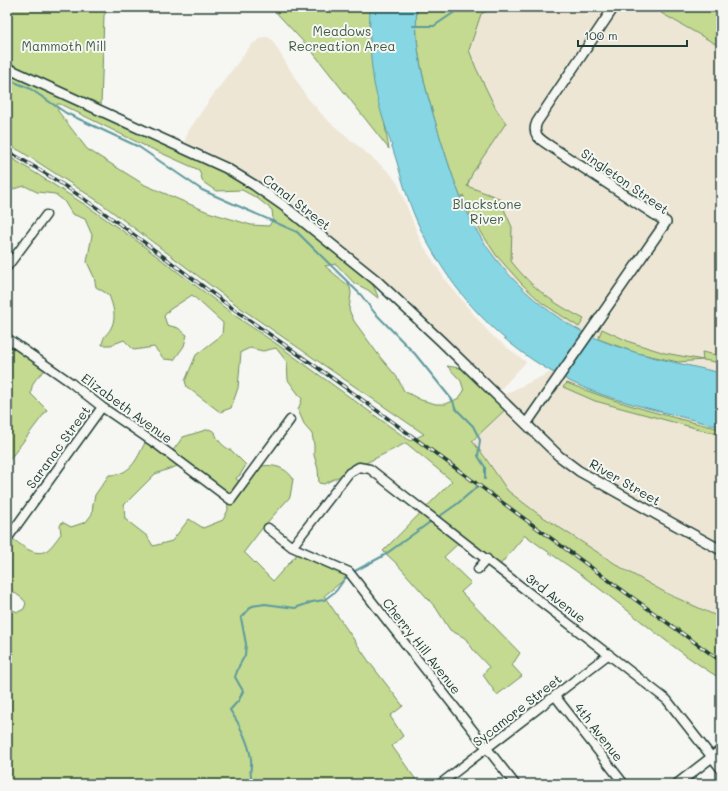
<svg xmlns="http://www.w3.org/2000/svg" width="728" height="791" viewBox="0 0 728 791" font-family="Mali,sans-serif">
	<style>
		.built { fill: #eee6d5 }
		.green { fill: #c3da90; stroke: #718c62; fill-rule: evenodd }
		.water { fill: #87d6e4; stroke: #5d999e }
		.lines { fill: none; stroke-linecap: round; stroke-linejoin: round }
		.stream { stroke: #5d999e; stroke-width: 2 }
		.minor-casing { stroke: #1f3d34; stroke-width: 11 }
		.tertiary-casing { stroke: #1f3d34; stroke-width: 12 }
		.minor { stroke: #f6f6f2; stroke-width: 8 }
		.tertiary { stroke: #f6f6f2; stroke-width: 9 }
		.rail-casing { stroke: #1f3d34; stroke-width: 3.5 }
		.rail { stroke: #f6f6f2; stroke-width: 2; stroke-dasharray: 6; stroke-linecap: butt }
		.labels { text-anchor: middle; stroke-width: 4; stroke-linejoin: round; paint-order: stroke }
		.park-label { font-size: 13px; fill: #405c46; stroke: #f6f6f2 }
		.street-label { font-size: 13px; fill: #1f3d34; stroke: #f6f6f2 }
	</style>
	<rect width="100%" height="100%" fill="#f6f6f2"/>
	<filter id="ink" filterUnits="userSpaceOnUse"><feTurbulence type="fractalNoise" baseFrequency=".025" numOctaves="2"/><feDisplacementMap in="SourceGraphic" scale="8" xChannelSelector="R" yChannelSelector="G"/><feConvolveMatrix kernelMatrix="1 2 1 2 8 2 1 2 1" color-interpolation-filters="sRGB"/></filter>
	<g filter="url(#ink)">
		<path class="built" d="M494,7H587L586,17L594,7H650L721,47V373L637,353L617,346L598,339L567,323L542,305L523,289L497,260L478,233L461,199L473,172L506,123L496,109L476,68L469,50L481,14Z
			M263,37H268L272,40L306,96L325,118L390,173L398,184L421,242L446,281L485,328L494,337L526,362L500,390L448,341L407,300L293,205L252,176L234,166L196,147L184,143L189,130L211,98L251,45Z
			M551,372L577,385L603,395L721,427V618L668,594L625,570L537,513L508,491L483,453L472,441L507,408L497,398Z"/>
		<path class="green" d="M7,7H113L108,10L104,15L101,106L89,100L86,106L253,185L367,277L374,287L379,299L368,290L354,283L336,264L325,266L350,287L351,293L349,310L354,321L380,357L397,377L404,391L421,400L436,404H446L459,398L464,391L461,381L447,366L460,368L468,371L507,408L472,441L482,453L508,491L537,513L625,570L668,594L721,618V679C675,651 635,615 592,583C570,566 547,552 525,535L499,566L463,539L444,557L471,583L461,592L520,653L512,665L522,676L497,695L483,675L489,667L475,652L465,638L450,630L436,608L397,564L383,551L452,481L406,443L324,484L319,483L318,469L314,455V445L312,434L305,426L298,410L302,399L288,380L287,362L276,348L263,351L250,348L241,352L238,388L231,408L220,412L187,387L185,381L196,355L222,335L223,323L192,295L169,310L164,316L167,325L178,328L187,335L184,346L174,360L164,359L154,347L134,350L124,340L111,345H102C104,333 107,336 111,328C117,317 113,306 109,295L96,287L94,277L87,262L92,235L85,219L72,214L64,201L55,194L37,192L25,186L9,190L7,193V155L87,206L137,241L237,317L278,345L410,441L424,434L242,309L98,201L22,152L7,144ZM57,104H60L141,144L199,170L203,182L216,191L242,190L257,198L272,210L273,219L269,226L251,225L208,212L145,185L87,149L58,111Z
			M271,7H371L383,114L389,149L311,50Z
			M417,7H494L481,14L469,50L476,68L496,109L506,123L473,172L467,186L499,198L512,227L511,261C533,289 553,303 584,319L579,327L542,303L521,283L496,255L470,215L463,195L461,199C451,173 443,147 435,121C424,83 414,47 417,7Z
			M665,7H721V47L661,13Z
			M602,329L630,342L665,353L703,360L702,352L721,356V363L703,360L678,362L637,353L598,339Z
			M11,341L49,367C39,375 31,381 31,394L47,410L7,463V347Z
			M567,383C616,403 669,417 721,429V435L595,401L563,387Z
			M209,429L215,432C216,439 224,448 231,450L246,465L240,475L236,478L237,480L241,481C255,470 259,462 278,467C284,469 290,473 293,479L290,497L264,526L244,552L273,581L299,552L350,575L324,596L370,663L403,706L390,716L403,736L392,746L419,784H7V608L18,612L24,609L26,603L23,599L7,587V539L12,538C21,545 34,557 46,551C51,548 57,539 61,534L60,526L62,522L71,527L86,522L92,514L93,504L95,495L109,475C133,475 137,457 147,439L171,453L183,437ZM183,464L227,497L228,510L223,520L203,528L189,519L172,541L153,546L147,536L125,519L124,505L155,474Z"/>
		<path class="water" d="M370,7H417C413,52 427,94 440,137C449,166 458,195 472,222C497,271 547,318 598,339C637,356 680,363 721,373V427C696,421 672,414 647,408C633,404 618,400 603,395C522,367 459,307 421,230C410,208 403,183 396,159C388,134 379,109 374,83C370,58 369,32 370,7Z"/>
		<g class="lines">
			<path class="stream" d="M413,26H434L462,7
				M7,79L29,88L66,113L139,147L202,190L297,232L361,295L374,312L415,354L453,401L455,408L473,426L480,440L478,456L485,467V479
				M440,516L457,504L477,487
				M355,571L383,556L430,522
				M253,784C248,772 252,770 251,759C249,743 239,723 230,710L239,700L243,691L235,677L239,666L245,655L246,644L241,618L252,606L265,604L295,608L312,602L324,600L336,591L346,577"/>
			<defs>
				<path id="minor" d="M7,267L46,215
					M7,338L70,382L102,407L159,446L231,500L290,420
					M268,528L292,547L349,572L515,784
					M7,539L102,407
					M292,547L349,473L359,467L370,469L667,700L721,769
					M478,569L487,559
					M555,696L624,784
					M440,784L609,654"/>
				<path id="tertiary" d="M7,68L226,168L254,185L284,206L376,280L441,341L559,456L579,471L670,522L721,550
					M526,424L666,222L550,146C541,140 531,135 537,122L614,7
					M677,784L721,750"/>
			</defs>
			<use href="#minor" class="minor-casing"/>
			<use href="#tertiary" class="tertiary-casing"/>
			<use href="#minor" class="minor"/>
			<use href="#tertiary" class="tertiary"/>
			<defs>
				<path id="rail" d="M7,151C91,197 164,259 242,315C280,342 319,368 357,396C478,484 598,574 721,661"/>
			</defs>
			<use href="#rail" class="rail-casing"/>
			<use href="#rail" class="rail"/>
		</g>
	</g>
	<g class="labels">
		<g class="park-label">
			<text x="342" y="36">Meadows<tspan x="342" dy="15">Recreation Area</tspan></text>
			<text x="64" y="51">Mammoth Mill</text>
			<text x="487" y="209">Blackstone<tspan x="487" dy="15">River</tspan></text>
		</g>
		<g class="street-label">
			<text transform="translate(625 181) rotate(35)" y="5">Singleton Street</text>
			<text transform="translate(297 202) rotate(38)" y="5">Canal Street</text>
			<text transform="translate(127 408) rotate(36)" y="5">Elizabeth Avenue</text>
			<text transform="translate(58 447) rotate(-54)" y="5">Saranac Street</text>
			<text transform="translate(625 482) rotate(30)" y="5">River Street</text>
			<text transform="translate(556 598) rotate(38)" y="5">3rd Avenue</text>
			<text transform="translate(422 646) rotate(52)" y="5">Cherry Hill Avenue</text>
			<text transform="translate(517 710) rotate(-38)" y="5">Sycamore Street</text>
			<text transform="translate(599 732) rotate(52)" y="5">4th Avenue</text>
		</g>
	</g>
	<rect width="728" height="791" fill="none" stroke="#f6f6f2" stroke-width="24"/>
	<rect x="12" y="12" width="704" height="767" fill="none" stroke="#1f3d34" stroke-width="1.5" filter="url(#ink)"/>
	<path d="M578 40v6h109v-6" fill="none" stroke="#1f3d34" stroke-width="2"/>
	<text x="584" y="40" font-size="12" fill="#1f3d34" stroke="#f6f6f2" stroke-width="3" paint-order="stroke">100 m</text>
</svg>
